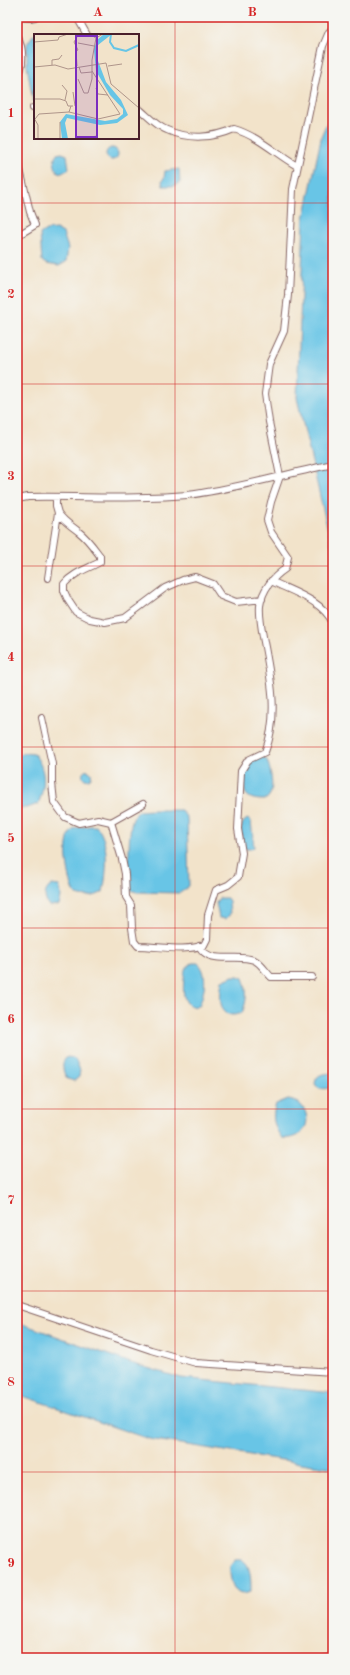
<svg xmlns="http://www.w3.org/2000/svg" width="350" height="1675" viewBox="0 0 350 1675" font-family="'Old Standard TT',serif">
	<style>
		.water { fill: #67c5e6; stroke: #587288 }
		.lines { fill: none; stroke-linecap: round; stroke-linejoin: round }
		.minor-casing { stroke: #856463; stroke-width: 8 }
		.minor { stroke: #fff; stroke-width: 6 }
		.grid { fill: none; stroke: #d62828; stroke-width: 1; stroke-opacity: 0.55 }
		.inset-river { fill: none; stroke: #67c5e6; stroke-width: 2 }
		.inset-road { fill: none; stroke: #af958a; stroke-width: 1 }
		.view { fill: #7b2cbf; fill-opacity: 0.15; stroke: #7b2cbf; stroke-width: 2 }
		.inset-edge { fill: none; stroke: #4a1f2b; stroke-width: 2 }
		.neatline { fill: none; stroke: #d62828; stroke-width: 1.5 }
		.grid-label { font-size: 13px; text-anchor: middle; font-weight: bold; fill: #d62828 }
	</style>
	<rect width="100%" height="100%" fill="#f6f6f2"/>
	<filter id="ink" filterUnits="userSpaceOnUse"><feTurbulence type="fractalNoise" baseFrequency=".025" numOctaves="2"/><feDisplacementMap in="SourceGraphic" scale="8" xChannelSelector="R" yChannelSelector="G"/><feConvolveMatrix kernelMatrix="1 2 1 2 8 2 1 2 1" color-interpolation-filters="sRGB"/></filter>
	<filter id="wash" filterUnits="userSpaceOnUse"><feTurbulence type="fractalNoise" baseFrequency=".012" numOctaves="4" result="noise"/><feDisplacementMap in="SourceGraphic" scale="16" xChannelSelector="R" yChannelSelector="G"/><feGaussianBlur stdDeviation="0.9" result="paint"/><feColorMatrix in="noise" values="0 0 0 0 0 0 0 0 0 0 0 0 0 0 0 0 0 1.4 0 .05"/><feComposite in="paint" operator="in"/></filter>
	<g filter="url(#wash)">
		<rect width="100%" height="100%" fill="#f2e3ca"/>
		<path class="water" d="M51,33L65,35H35V102L33,101L27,66V44L33,35Z
			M333,109V552L297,398L304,219L322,134Z
			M106 154a6 6 0 1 1 12 0a6 6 0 1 1-12 0Z
			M62,153L67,155L69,169L62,173L58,172C54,167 53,159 57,154Z
			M179,169L180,183L173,186H163L162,181L164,178L165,171Z
			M56,229L63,233L68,248L66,262L59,266L46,264L42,261L40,234L46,230Z
			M24,753L34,754C47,770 45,787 38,804L27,808H20L17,805V756Z
			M258,757H263L267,760C270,767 275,789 269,796C268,798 266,799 264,800C246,800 242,794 245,777C245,773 245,768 248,764C250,761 255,759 258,757Z
			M82.5 775a4.5 4.5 0 1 1 9 0a4.5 4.5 0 1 1-9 0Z
			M152,810H181L187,818L189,886L180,893L137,892L130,890C128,878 128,829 133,818C134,816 137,813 139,811Z
			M248,819L251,821L254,847L251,849H246L243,847C242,839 237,823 248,819Z
			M89,826H96C110,840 107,873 103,892C94,897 87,898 76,895C69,884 60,838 74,829C78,827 85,827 89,826Z
			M52,885L59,886C62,893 61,899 59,905L49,906C43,898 44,890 52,885Z
			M219,898H227L229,901L230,914L226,919L219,918L216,903Z
			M192,963H198C209,973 204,994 199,1006C178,1010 184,982 185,969Z
			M233,976H238L243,978C248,991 247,1001 242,1013C218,1022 219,998 222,981Z
			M68,1057L75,1059L80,1070L79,1077L74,1081L68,1079C63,1074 61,1065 65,1058Z
			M333,1073V1088L319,1089L315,1084C316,1073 324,1074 333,1073Z
			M288,1099C314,1102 314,1142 282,1138C274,1128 271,1117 276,1104Z
			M17,1322L134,1364L181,1378L333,1393V1468L149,1439L17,1394Z
			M235,1560C238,1560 242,1559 245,1562C251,1567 251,1583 251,1591C234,1602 229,1579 230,1566Z
			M331,1613H333L332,1635L329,1628V1615Z"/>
	</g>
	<g filter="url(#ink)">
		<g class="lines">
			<defs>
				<path id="minor" d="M18,17L30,18L35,17
					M72,17L78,19L87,35
					M332,17L333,21
					M17,37C24,48 24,67 17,78
					M33,108H35
					M138,108C147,115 156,126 167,130C188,140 214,138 234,129C258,136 276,154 297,166
					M17,157L30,212L35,225L17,236
					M17,499L28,497C81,496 134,500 187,495C236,489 285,474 333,464
					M58,513C64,522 72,526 79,532C88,539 94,548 100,556V562C87,569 73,573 64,584V591L68,600L76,612L90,619L105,622L125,618L165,588L183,580L195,577L213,584L221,596L236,602L262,599
					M48,578L58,513L56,506V497
					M271,581C293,592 322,600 333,623
					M42,718L52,764V783L54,802L65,817L79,823L98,819L111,822L122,859L125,874L126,897L131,905L132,928L134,941L138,946C158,946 186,952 204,945L207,939L208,915L216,890L228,885L238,877L242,853L238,829L241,771L248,760L265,752C279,716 271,679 264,642C262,631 259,617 260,606C262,590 273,577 285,569L288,557L271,532L267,520L271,502L280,476L269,422L265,394L269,364L284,331L288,295L293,189L323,46L329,32L333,28
					M111,822L143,804
					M199,946C210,966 236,953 254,960C261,963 265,971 271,977H312
					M17,1305L151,1350L196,1363L333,1372
					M326,1658L333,1656"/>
			</defs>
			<use href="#minor" class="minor-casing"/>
			<use href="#minor" class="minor"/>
		</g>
	</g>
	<path class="grid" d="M175,17V1658M17,203H333M17,384H333M17,566H333M17,747H333M17,928H333M17,1109H333M17,1291H333M17,1472H333"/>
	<g transform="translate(34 34)">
		<rect width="105" height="105" fill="#f2e3ca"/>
		<path d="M70,0H78L64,11V27L72,48L87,66L94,81L83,89L66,91L33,84L31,89L34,105H28L26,88L32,80L71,87L83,85L89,80V75L76,61L62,37L60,15L63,6Z" fill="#67c5e6"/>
		<path class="inset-river" d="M77,0L76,8L80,14L92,17L105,11"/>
		<path class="inset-road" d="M55,0L62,4L69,0M0,8L24,6L25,3L34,0M44,9L60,12M18,31V26L25,25L28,21M43,32L42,17L44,16L40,8L43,3M74,32L88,30M0,33L21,31L34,35L72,29L77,50L105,74M45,33L47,39L58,38M44,45L50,59H54L58,45V26L62,4M28,51L33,57L31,66M62,54L64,60L74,61M39,58L41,72M0,65H26L32,67L34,72H39M35,78L64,85L86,80L58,37M0,84L4,91V104M1,85L5,80L35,78L37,72M26,88V105M45,105L63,102"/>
		<path class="view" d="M42,2H63V103H42Z"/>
		<rect width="105" height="105" class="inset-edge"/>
	</g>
	<rect width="350" height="1675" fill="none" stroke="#f6f6f2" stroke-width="44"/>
	<rect x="22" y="22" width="306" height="1631" class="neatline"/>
	<g class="grid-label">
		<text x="98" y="16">A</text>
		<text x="252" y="16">B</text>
		<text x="11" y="117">1</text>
		<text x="11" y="298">2</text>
		<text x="11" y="480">3</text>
		<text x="11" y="661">4</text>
		<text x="11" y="842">5</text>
		<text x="11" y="1023">6</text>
		<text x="11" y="1204">7</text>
		<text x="11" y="1386">8</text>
		<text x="11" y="1567">9</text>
	</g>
</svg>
